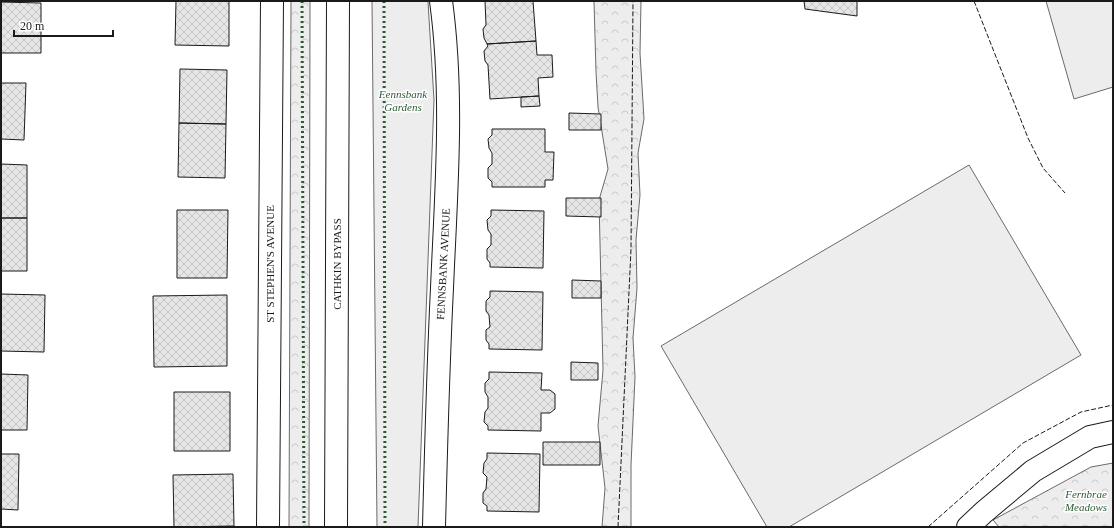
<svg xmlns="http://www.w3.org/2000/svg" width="1114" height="528" viewBox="0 0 1114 528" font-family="'Times New Roman',serif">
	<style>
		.green { fill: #ededed; stroke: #6a6a6a }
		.forest { fill: url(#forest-crowns); stroke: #6a6a6a }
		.building { fill: url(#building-cross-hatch); stroke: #1a1a1a }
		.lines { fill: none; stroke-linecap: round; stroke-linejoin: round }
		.minor-casing { stroke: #1a1a1a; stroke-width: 24 }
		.major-casing { stroke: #1a1a1a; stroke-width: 24 }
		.minor { stroke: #fff; stroke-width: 22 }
		.major { stroke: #fff; stroke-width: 22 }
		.hedge { stroke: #2b5a34; stroke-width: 3; stroke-dasharray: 2 3; stroke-linecap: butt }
		.fence { stroke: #1a1a1a; stroke-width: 1; stroke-dasharray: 5 2; stroke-linecap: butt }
		.labels { text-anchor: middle; stroke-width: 3; stroke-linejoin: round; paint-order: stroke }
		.park-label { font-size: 11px; font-style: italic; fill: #2b5a34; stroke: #fff }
		.street-label { font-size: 11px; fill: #1a1a1a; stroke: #fff }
	</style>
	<defs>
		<pattern id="forest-crowns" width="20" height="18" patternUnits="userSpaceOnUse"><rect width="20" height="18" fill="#ededed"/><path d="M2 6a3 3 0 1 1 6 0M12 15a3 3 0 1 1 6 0" fill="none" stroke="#cbcbcb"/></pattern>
		<pattern id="building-cross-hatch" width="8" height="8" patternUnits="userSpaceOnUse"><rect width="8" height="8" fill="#e6e6e6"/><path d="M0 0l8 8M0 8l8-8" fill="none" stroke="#c5c5c5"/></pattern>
	</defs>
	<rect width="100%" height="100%" fill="#fff"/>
	<path class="green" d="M372,1H428V2L434,100L418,527H377Z
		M1046,1H1113V87L1074,99Z
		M969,165L1081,355L789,527H767L661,346Z"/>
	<path class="forest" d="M291,1H310L309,527H289Z
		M594,1H641L640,53L644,119L638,153L640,195L636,240L637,288L633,338L635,377L631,465V527H602L605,488L598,426L603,370L599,200L608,169L598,107L596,72Z
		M1113,463V527H999L993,520L1091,467Z"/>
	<path class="building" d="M176,1H229V46L175,45Z
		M485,1H533L536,41L487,44L484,38L483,29L486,25Z
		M804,1H857V16L805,9Z
		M1,2L41,3V53H1Z
		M536,41L537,55H552L553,77L538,78L539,96L490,99L488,65L485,61L484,51L488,46L487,44Z
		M180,69L227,70L226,124L179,123Z
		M1,83H26L24,140L1,139Z
		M539,96L540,106L521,107V97Z
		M569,113L601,114V130H569Z
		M179,123L226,124L225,178L178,177Z
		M492,129H545V152H554L553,180H545V187H492V182L488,178V168L492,164V153L489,148L488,139L492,135Z
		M1,164L27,165V218H1Z
		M566,198H601V217L566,216Z
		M177,210H228L227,278H177Z
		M491,210L544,211L543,268L490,267V263L487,259V249L491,245V234L488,230L487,220L491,216Z
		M1,218H27V271H1Z
		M572,280L601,281V298H572Z
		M490,291L543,292L542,350L489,349V344L486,340V330L490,327L489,315L486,311V301L490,297Z
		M1,294L45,295L44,352L1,351Z
		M227,295V366L154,367L153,296Z
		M571,362L598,363V380H571Z
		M489,372L542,373L541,390H550L555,394V409L550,413H541V431L488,430V426L484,422L485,412L488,408V397L485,392V383L489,379Z
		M1,374L28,375L27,430H1Z
		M174,392H230V451H174Z
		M543,442H600V465H543Z
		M487,453L540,454L539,512L487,511V506L483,503V493L486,489L487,477L483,473L484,463L487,459Z
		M1,454H19L18,510L1,509Z
		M233,474L234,526L174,527L173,475Z"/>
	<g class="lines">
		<defs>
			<path id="minor" d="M268,527L272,1
				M434,527C436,447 438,368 442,288C446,193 454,96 441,1
				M968,527L984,512L1033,471L1090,437L1113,432"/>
			<path id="major" d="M336,527L338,1"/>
		</defs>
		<use href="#minor" class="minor-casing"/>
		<use href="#major" class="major-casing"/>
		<use href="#minor" class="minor"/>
		<use href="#major" class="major"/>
		<path class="hedge" d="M302,1L304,527
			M384,1L385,527"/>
		<path class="fence" d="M974,1L1028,138L1043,168L1065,193
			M618,527L631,249L633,1
			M928,527L1023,443L1081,412L1113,405"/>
	</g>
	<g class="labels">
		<g class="park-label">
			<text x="403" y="98">Fennsbank<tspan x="403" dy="13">Gardens</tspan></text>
			<text x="1086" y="498">Fernbrae<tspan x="1086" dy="13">Meadows</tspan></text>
		</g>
		<g class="street-label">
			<text transform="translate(270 264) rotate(-90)" y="4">ST STEPHEN'S AVENUE</text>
			<text transform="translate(337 264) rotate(-90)" y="4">CATHKIN BYPASS</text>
			<text transform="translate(443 264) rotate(-87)" y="4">FENNSBANK AVENUE</text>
		</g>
	</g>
	<rect width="1114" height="528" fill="none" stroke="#1a1a1a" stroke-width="4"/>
	<path d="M14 30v6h99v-6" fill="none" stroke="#1a1a1a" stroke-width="2"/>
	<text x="20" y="30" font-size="12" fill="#1a1a1a" stroke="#ffffff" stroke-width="3" paint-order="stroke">20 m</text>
</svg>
